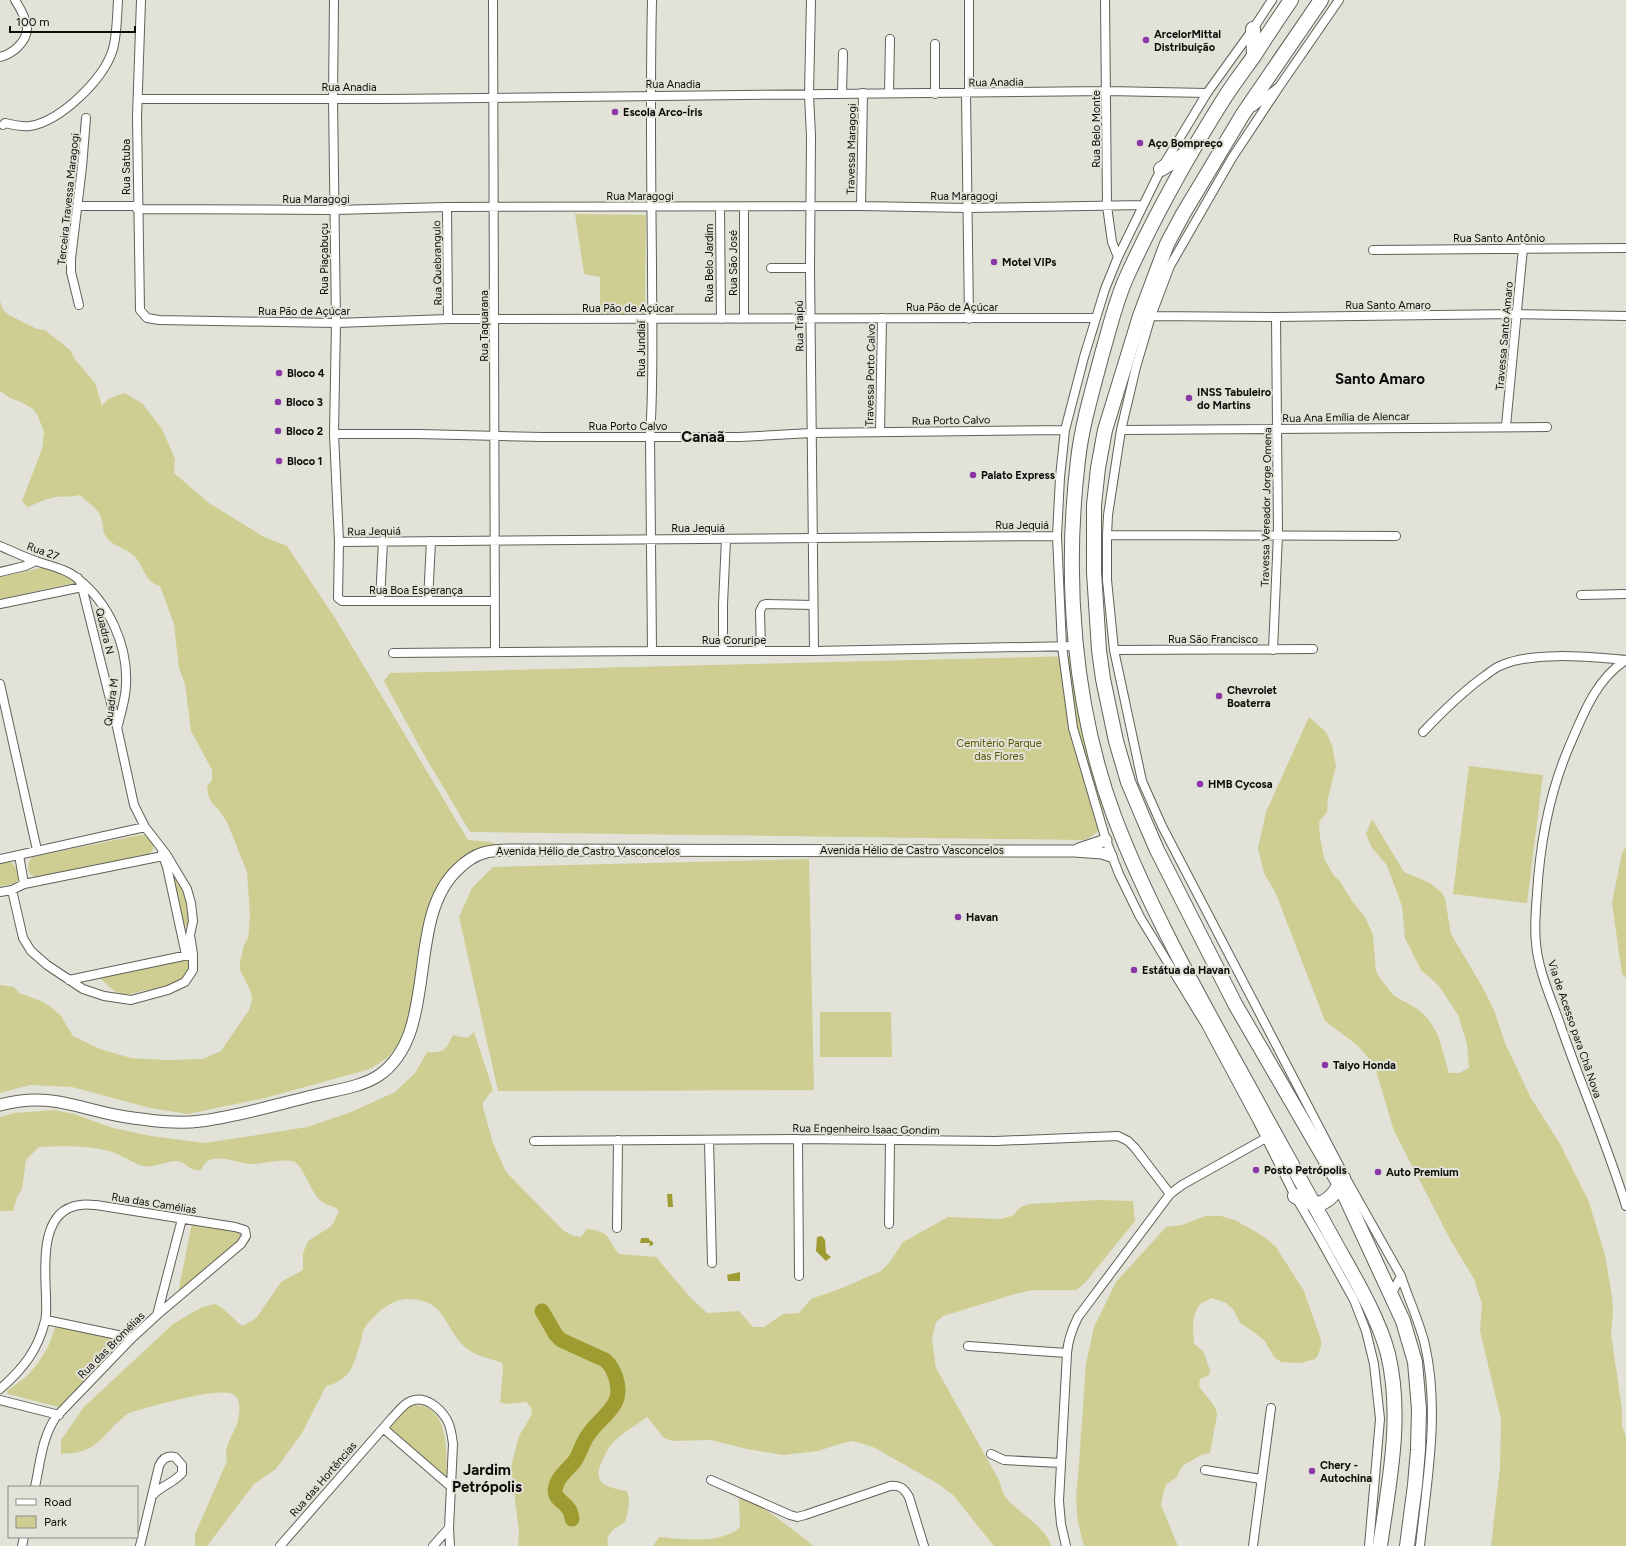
<svg xmlns="http://www.w3.org/2000/svg" width="1626" height="1546" viewBox="0 0 1626 1546" font-family="Figtree,sans-serif">
	<style>
		.green { fill: #cece93 }
		.water { fill: #9e9b31 }
		.lines { fill: none; stroke-linecap: round; stroke-linejoin: round }
		.river { stroke: #9e9b31; stroke-width: 15 }
		.street-casing { stroke: #616159; stroke-width: 10 }
		.secondary-casing { stroke: #616159; stroke-width: 13 }
		.highway-casing { stroke: #616159; stroke-width: 16 }
		.street { stroke: #fff; stroke-width: 8 }
		.secondary { stroke: #fff; stroke-width: 11 }
		.highway { stroke: #fff; stroke-width: 14 }
		.poi-dot { fill: #8b37a5; stroke: #e2e2d9; stroke-width: 1.5 }
		.labels { text-anchor: middle; stroke-width: 4; stroke-linejoin: round; paint-order: stroke }
		.poi-label { font-size: 11px; font-weight: bold; fill: #0c0c09; stroke: #e2e2d9; text-anchor: start }
		.street-label { font-size: 11px; fill: #0c0c09; stroke: #e2e2d9 }
		.park-label { font-size: 11px; fill: #585502; stroke: #e2e2d9 }
		.district-label { font-size: 15px; font-weight: bold; fill: #0c0c09; stroke: #e2e2d9 }
	</style>
	<rect width="100%" height="100%" fill="#e2e2d9"/>
	<path class="green" d="M575,214L646,215L645,314H600V277L584,274Z
		M0,301L3,310L9,315L37,329L45,330L70,350L74,358L95,383L102,406L108,399L124,393L142,403L162,429L175,459L174,473L209,503L264,537L287,546L335,618L468,840L492,842L500,846L484,847L469,852L456,862L441,881L428,914L405,1037L387,1058L370,1069L265,1098L188,1114L150,1108L72,1087L30,1085L0,1093V985L14,987L19,993L41,1001L48,1005L61,1016L73,1036L100,1049L131,1058L166,1060L203,1059L221,1051L249,1010L252,1000L251,992L240,970V962L244,945L248,938L250,916L247,872L227,822L218,809L212,803L208,795L207,787L212,780V770L191,731L185,684L179,668L174,624L160,586C143,581 145,567 135,557C127,548 114,547 107,538C101,531 104,522 100,515C96,507 86,501 80,495C71,498 61,495 51,498C42,500 35,505 27,507L22,501L42,449L44,432L38,416L33,409L19,401L12,399L0,391Z
		M45,567L72,578L78,582L0,599V577Z
		M1074,656L1105,819C1100,830 1095,836 1084,840L470,832L423,753L384,681L390,673Z
		M1309,717L1326,732L1332,745L1336,766L1328,798L1327,812L1319,822L1320,837L1324,858L1334,876L1339,880L1352,901L1365,917L1373,935L1376,971L1380,978L1393,995L1419,1010L1429,1020L1438,1035L1449,1073H1459L1469,1068L1467,1044L1458,1015L1439,986L1421,970L1405,938L1402,906L1389,871L1386,864L1372,848L1366,834L1372,819L1404,872L1430,883L1441,892L1445,898L1451,934L1483,988L1494,1010L1505,1043L1531,1098L1559,1142L1589,1202L1605,1255L1612,1297L1613,1312L1611,1334L1622,1409V1426L1626,1437V1546H1491L1500,1467L1501,1419L1480,1331L1482,1304L1474,1279L1451,1241L1394,1131L1374,1064L1357,1045L1325,1021L1276,894L1264,873L1258,848L1266,812Z
		M1469,766L1543,775L1527,903L1453,894Z
		M140,835L147,836L153,843V850L148,855L39,878C26,876 26,866 32,857Z
		M1626,847V978L1622,974L1612,903L1622,853Z
		M809,859L814,1090L498,1091L459,917L472,888L493,867Z
		M7,862L12,863C17,868 19,873 18,880L13,884L0,886V864Z
		M175,874L185,893L190,923L185,927L181,924L172,876Z
		M190,959C194,984 160,988 142,991C137,992 130,995 124,994C114,993 106,984 99,977Z
		M820,1012H891L892,1057H820Z
		M474,1032L493,1090L483,1102V1107L493,1143L506,1172L564,1231L574,1236L581,1237L587,1229C612,1232 606,1238 619,1254L656,1257L691,1298L707,1313L739,1311L753,1327H764L783,1314L799,1313L811,1299L842,1288L881,1271L889,1263L903,1242L948,1217L1000,1219L1012,1216L1021,1207L1029,1204L1099,1200L1133,1201L1135,1221L1084,1284L1076,1290H1033L1015,1294L943,1316L936,1322L932,1339L936,1368L999,1480C1001,1487 1003,1495 1008,1500C1020,1514 1047,1528 1051,1546H994L953,1495L937,1483L873,1447L853,1441L843,1443L818,1451L783,1455L747,1449L711,1440L673,1441L664,1438L647,1417C635,1426 620,1434 611,1445C607,1449 605,1455 603,1459C591,1483 605,1487 627,1491C631,1502 628,1511 625,1522C615,1529 605,1532 608,1546H518L519,1532L511,1467L519,1436L532,1414L531,1407L526,1402L506,1404L500,1402L503,1369L502,1363C490,1358 474,1356 465,1347C443,1327 447,1300 408,1299C392,1298 372,1316 364,1329C362,1332 362,1337 361,1341C354,1363 352,1380 326,1386L302,1433L276,1469L254,1484L207,1546H195V1534L227,1461C223,1445 234,1435 238,1421C239,1412 242,1401 234,1395C222,1385 146,1408 129,1413C100,1433 103,1453 61,1454V1440L84,1407L173,1324L202,1307L215,1304L221,1307L242,1326L252,1321L257,1317L281,1282L303,1270V1253L308,1241L330,1227L334,1222L339,1211C335,1205 326,1206 321,1201C312,1194 304,1169 296,1163C288,1157 264,1164 254,1164C239,1165 208,1148 202,1169C191,1174 187,1162 177,1161C166,1161 155,1168 143,1166C134,1164 125,1157 115,1153C92,1145 63,1146 39,1147L26,1160L22,1189L17,1197L13,1211H0V1117L14,1113L54,1110L74,1114L113,1128L151,1136L205,1143L251,1136L307,1127L351,1112L395,1092L415,1073L427,1052C446,1053 445,1050 453,1035L467,1038Z
		M1205,1216H1221L1235,1220L1263,1236L1276,1247L1304,1291L1321,1340V1346L1318,1355L1315,1359L1301,1363L1281,1362L1274,1357L1264,1340L1248,1328L1240,1323L1233,1309L1226,1303L1212,1298L1202,1303L1198,1307L1194,1316L1193,1327L1194,1344L1203,1351L1210,1370L1209,1375L1200,1379L1199,1385C1203,1395 1217,1404 1217,1415L1210,1453L1201,1455L1184,1465L1181,1468L1177,1477L1166,1485L1164,1490L1161,1505L1178,1546H1084C1077,1522 1074,1503 1078,1477L1086,1364L1094,1327L1116,1282L1166,1227L1182,1225Z
		M192,1223L238,1229L245,1237L177,1298Z
		M58,1325L128,1339L62,1408L8,1394L7,1391L27,1376L38,1363L48,1347L55,1328Z
		M414,1405C450,1405 446,1452 447,1478L388,1427L407,1407Z
		M739,1497L765,1509L804,1538L813,1546H653L659,1537C682,1539 721,1545 740,1527Z"/>
	<path class="water" d="M667,1194H672L673,1207H668Z
		M822,1236L825,1240L826,1253L831,1257L826,1261L816,1251L817,1237Z
		M641,1238H649V1240L653,1242V1245L649,1246L650,1243H640Z
		M740,1272V1281H728L727,1275Z"/>
	<g class="lines">
		<path class="river" d="M542,1311L556,1335L561,1340L605,1360C611,1365 613,1370 616,1378C625,1407 602,1414 588,1435C582,1443 580,1454 574,1462C568,1469 558,1477 556,1486C552,1499 563,1500 568,1508C571,1511 571,1515 572,1519"/>
		<defs>
			<path id="street" d="M141,0L137,117L140,310L147,318L159,320L336,323L448,319L1096,318
				M334,0L333,98L336,323L334,434L339,542L338,598L342,601H494
				M493,0L495,651
				M652,0C650,88 651,176 652,264C652,322 654,380 650,437L652,651
				M811,0L809,95L811,136L810,268L814,651
				M969,0V93
				M1105,0L1107,206L1112,242L1118,257
				M1272,0L1253,29L1207,93L1161,169L1118,257L1105,289L1084,357L1065,430L1060,477L1057,536L1062,646L1073,728L1106,840L1119,874L1140,917L1206,1025L1258,1122L1295,1196L1319,1237L1354,1300L1366,1331L1374,1364L1380,1419L1369,1546
				M935,44V94
				M0,57C12,54 26,43 27,29C27,20 20,8 15,0
				M1279,87L1232,158L1170,266L1151,316L1136,367L1121,430L1108,515L1107,535V580L1114,650L1142,781L1162,826L1344,1175L1401,1276L1391,1295
				M889,93L890,39
				M842,94L843,53
				M966,94L969,319
				M138,99H387L1107,91L1207,93
				M1253,107L1279,87L1339,0
				M3,125L5,123C13,125 21,127 30,126C61,121 104,79 113,49C117,34 117,16 118,0
				M77,206H137
				M861,206L863,93
				M447,207L448,319
				M720,207L721,319
				M744,207V319
				M137,209L335,210L447,207L861,206L967,208L1143,205
				M1373,250L1626,248
				M771,268H810
				M79,305L71,272V259L82,167L86,118
				M1151,316L1276,317L1516,314L1626,316
				M1506,426L1523,248
				M1121,430L1547,427
				M880,432L882,318
				M334,434H418L542,437H740L811,433L1065,430
				M1107,535L1396,536
				M339,542L1057,536
				M0,546C12,551 24,557 36,561C50,566 67,569 78,579C109,603 128,646 126,684C126,698 121,712 118,725
				M0,572L25,566L36,561
				M1581,595L1626,594
				M380,601L383,541
				M428,601L431,541
				M0,604L82,587L86,589
				M761,650L760,611L763,605L766,604L813,605
				M1114,650L1313,649
				M1273,650L1278,534L1276,317
				M723,651V604L726,539
				M393,653L652,651H814L1075,646
				M1626,660C1595,680 1583,715 1569,747C1549,794 1540,843 1537,894C1536,910 1534,927 1536,943C1538,970 1551,998 1560,1024C1581,1085 1607,1144 1626,1206
				M0,684L37,850
				M1423,732C1443,711 1463,691 1486,675C1491,671 1496,667 1502,665C1535,651 1590,657 1626,660
				M162,853L167,867L186,955
				M19,855L24,884
				M0,859L145,827
				M12,890L23,938L31,951L47,965L83,989L104,996L131,1000L168,990L185,982L193,970V954L190,935L193,921L191,903L187,889L166,854L145,827L134,805L117,727L82,587L78,578
				M0,892L12,890L24,884L163,856
				M69,980L193,954
				M798,1139L799,1276
				M709,1140L712,1263
				M534,1141L798,1139L996,1141L1118,1136L1128,1141L1135,1148L1170,1194
				M889,1224L890,1140
				M617,1228L618,1140
				M1401,1276C1408,1298 1420,1323 1425,1345C1440,1411 1427,1480 1420,1546
				M157,1315L182,1219
				M46,1320L132,1338
				M968,1346L1067,1353
				M0,1389C23,1369 38,1350 45,1321C47,1314 46,1304 46,1296C45,1267 39,1210 80,1205C85,1204 91,1205 96,1205L235,1227L245,1230L246,1236L241,1244L157,1315L132,1338L56,1417C42,1437 40,1464 35,1487
				M0,1400L59,1415
				M383,1428L450,1486
				M991,1454L1004,1460L1061,1463
				M1205,1470L1261,1479
				M711,1480L790,1515L797,1517L805,1515L890,1486C900,1485 904,1488 909,1497L924,1546
				M22,1546L24,1537
				M140,1546L159,1466C162,1459 167,1455 175,1457L182,1465V1473C174,1483 162,1485 153,1495
				M280,1546L392,1418C398,1412 403,1404 411,1401C425,1395 440,1408 447,1420C451,1427 452,1436 453,1444L449,1528L450,1546
				M433,1546L449,1528
				M1066,1546L1061,1524L1059,1501L1067,1353C1068,1340 1072,1329 1078,1317L1170,1194L1182,1185L1266,1138
				M1253,1546L1271,1408"/>
			<path id="secondary" d="M1079,849L1106,840
				M0,1105C53,1090 83,1112 133,1118C155,1121 178,1124 201,1121C240,1116 278,1104 316,1095C336,1090 361,1087 378,1076C441,1034 404,921 457,870C464,863 473,856 483,853C492,850 503,850 513,850L1074,851L1102,853L1111,856"/>
			<path id="highway" d="M1291,0C1278,19 1266,37 1254,56C1244,70 1234,83 1225,97C1189,154 1156,213 1128,274C1116,299 1110,327 1102,354C1093,389 1082,424 1078,460C1064,577 1073,705 1114,816C1153,919 1212,1019 1265,1116C1289,1160 1314,1204 1338,1248C1356,1280 1379,1319 1388,1354C1403,1417 1389,1483 1380,1546
				M1321,0L1243,114L1183,214L1167,244L1140,316L1105,430L1098,468L1094,505V572L1099,650L1103,679L1116,741L1128,782L1144,820L1157,850L1235,1004L1340,1185L1403,1321L1415,1362L1419,1409L1418,1450L1415,1485L1407,1546
				M1253,29L1254,56
				M1161,169L1192,150
				M1295,1196C1301,1199 1310,1204 1316,1204C1329,1203 1338,1189 1343,1178"/>
		</defs>
		<use href="#street" class="street-casing"/>
		<use href="#secondary" class="secondary-casing"/>
		<use href="#highway" class="highway-casing"/>
		<use href="#street" class="street"/>
		<use href="#secondary" class="secondary"/>
		<use href="#highway" class="highway"/>
	</g>
	<g class="poi-dot">
		<circle cx="1146" cy="40" r="4"/>
		<circle cx="615" cy="112" r="4"/>
		<circle cx="1140" cy="143" r="4"/>
		<circle cx="994" cy="262" r="4"/>
		<circle cx="279" cy="373" r="4"/>
		<circle cx="1189" cy="398" r="4"/>
		<circle cx="278" cy="402" r="4"/>
		<circle cx="278" cy="431" r="4"/>
		<circle cx="279" cy="461" r="4"/>
		<circle cx="973" cy="475" r="4"/>
		<circle cx="1219" cy="696" r="4"/>
		<circle cx="1200" cy="784" r="4"/>
		<circle cx="958" cy="917" r="4"/>
		<circle cx="1134" cy="970" r="4"/>
		<circle cx="1325" cy="1065" r="4"/>
		<circle cx="1256" cy="1170" r="4"/>
		<circle cx="1378" cy="1172" r="4"/>
		<circle cx="1312" cy="1471" r="4"/>
	</g>
	<g class="labels">
		<g class="poi-label">
			<text x="1154" y="38">ArcelorMittal<tspan x="1154" dy="13">Distribuição</tspan></text>
			<text x="623" y="116">Escola Arco-Íris</text>
			<text x="1148" y="147">Aço Bompreço</text>
			<text x="1002" y="266">Motel VIPs</text>
			<text x="287" y="377">Bloco 4</text>
			<text x="1197" y="396">INSS Tabuleiro<tspan x="1197" dy="13">do Martins</tspan></text>
			<text x="286" y="406">Bloco 3</text>
			<text x="286" y="435">Bloco 2</text>
			<text x="287" y="465">Bloco 1</text>
			<text x="981" y="479">Palato Express</text>
			<text x="1227" y="694">Chevrolet<tspan x="1227" dy="13">Boaterra</tspan></text>
			<text x="1208" y="788">HMB Cycosa</text>
			<text x="966" y="921">Havan</text>
			<text x="1142" y="974">Estátua da Havan</text>
			<text x="1333" y="1069">Taiyo Honda</text>
			<text x="1264" y="1174">Posto Petrópolis</text>
			<text x="1386" y="1176">Auto Premium</text>
			<text x="1320" y="1469">Chery -<tspan x="1320" dy="13">Autochina</tspan></text>
		</g>
		<g class="street-label">
			<text transform="translate(996 82) rotate(-1)" y="4">Rua Anadia</text>
			<text x="673" y="88">Rua Anadia</text>
			<text x="349" y="91">Rua Anadia</text>
			<text transform="translate(1096 129) rotate(-90)" y="4">Rua Belo Monte</text>
			<text transform="translate(851 149) rotate(-89)" y="4">Travessa Maragogi</text>
			<text transform="translate(126 167) rotate(-90)" y="4">Rua Satuba</text>
			<text x="640" y="200">Rua Maragogi</text>
			<text x="964" y="200">Rua Maragogi</text>
			<text transform="translate(68 199) rotate(-84)" y="4">Terceira Travessa Maragogi</text>
			<text x="316" y="203">Rua Maragogi</text>
			<text x="1499" y="242">Rua Santo Antônio</text>
			<text transform="translate(324 259) rotate(-90)" y="4">Rua Piaçabuçu</text>
			<text transform="translate(437 263) rotate(-91)" y="4">Rua Quebrangulo</text>
			<text transform="translate(709 263) rotate(-90)" y="4">Rua Belo Jardim</text>
			<text transform="translate(733 263) rotate(-90)" y="4">Rua São José</text>
			<text x="1388" y="309">Rua Santo Amaro</text>
			<text x="952" y="311">Rua Pão de Açúcar</text>
			<text x="628" y="312">Rua Pão de Açúcar</text>
			<text x="304" y="315">Rua Pão de Açúcar</text>
			<text transform="translate(484 326) rotate(-90)" y="4">Rua Taquarana</text>
			<text transform="translate(799 326) rotate(-91)" y="4">Rua Traipú</text>
			<text transform="translate(1504 336) rotate(-85)" y="4">Travessa Santo Amaro</text>
			<text transform="translate(641 349) rotate(-90)" y="4">Rua Jundiaí</text>
			<text transform="translate(870 375) rotate(-89)" y="4">Travessa Porto Calvo</text>
			<text transform="translate(1346 417) rotate(-1)" y="4">Rua Ana Emília de Alencar</text>
			<text transform="translate(951 420) rotate(-1)" y="4">Rua Porto Calvo</text>
			<text x="628" y="430">Rua Porto Calvo</text>
			<text transform="translate(1266 507) rotate(-89)" y="4">Travessa Vereador Jorge Omena</text>
			<text x="1022" y="529">Rua Jequiá</text>
			<text x="698" y="532">Rua Jequiá</text>
			<text transform="translate(374 531) rotate(-1)" y="4">Rua Jequiá</text>
			<text transform="translate(43 551) rotate(20)" y="4">Rua 27</text>
			<text x="416" y="594">Rua Boa Esperança</text>
			<text transform="translate(105 631) rotate(76)" y="4">Quadra N</text>
			<text x="1213" y="643">Rua São Francisco</text>
			<text x="734" y="644">Rua Coruripe</text>
			<text transform="translate(111 702) rotate(-82)" y="4">Quadra M</text>
			<text x="912" y="854">Avenida Hélio de Castro Vasconcelos</text>
			<text x="588" y="855">Avenida Hélio de Castro Vasconcelos</text>
			<text transform="translate(1575 1029) rotate(71)" y="4">Via de Acesso para Chã Nova</text>
			<text transform="translate(866 1129) rotate(1)" y="4">Rua Engenheiro Isaac Gondim</text>
			<text transform="translate(154 1203) rotate(9)" y="4">Rua das Camélias</text>
			<text transform="translate(111 1345) rotate(-45)" y="4">Rua das Bromélias</text>
			<text transform="translate(323 1479) rotate(-49)" y="4">Rua das Hortências</text>
		</g>
		<g class="park-label">
			<text x="999" y="747">Cemitério Parque<tspan x="999" dy="13">das Flores</tspan></text>
		</g>
		<g class="district-label">
			<text x="1380" y="384">Santo Amaro</text>
			<text x="703" y="442">Canaã</text>
			<text x="487" y="1475">Jardim<tspan x="487" dy="17">Petrópolis</tspan></text>
		</g>
	</g>
	<rect x="8" y="1486" width="130" height="52" fill="#e2e2d9" stroke="#8c8c86"/>
	<rect x="16" y="1499" width="20" height="6" fill="#ffffff" stroke="#8c8c86"/>
	<text x="44" y="1506" font-size="12" fill="#0c0c09">Road</text>
	<rect x="16" y="1516" width="20" height="12" fill="#cece93" stroke="#8c8c86"/>
	<text x="44" y="1526" font-size="12" fill="#0c0c09">Park</text>
	<path d="M10 26v6h125v-6" fill="none" stroke="#0c0c09" stroke-width="2"/>
	<text x="16" y="26" font-size="12" fill="#0c0c09" stroke="#e2e2d9" stroke-width="3" paint-order="stroke">100 m</text>
</svg>
